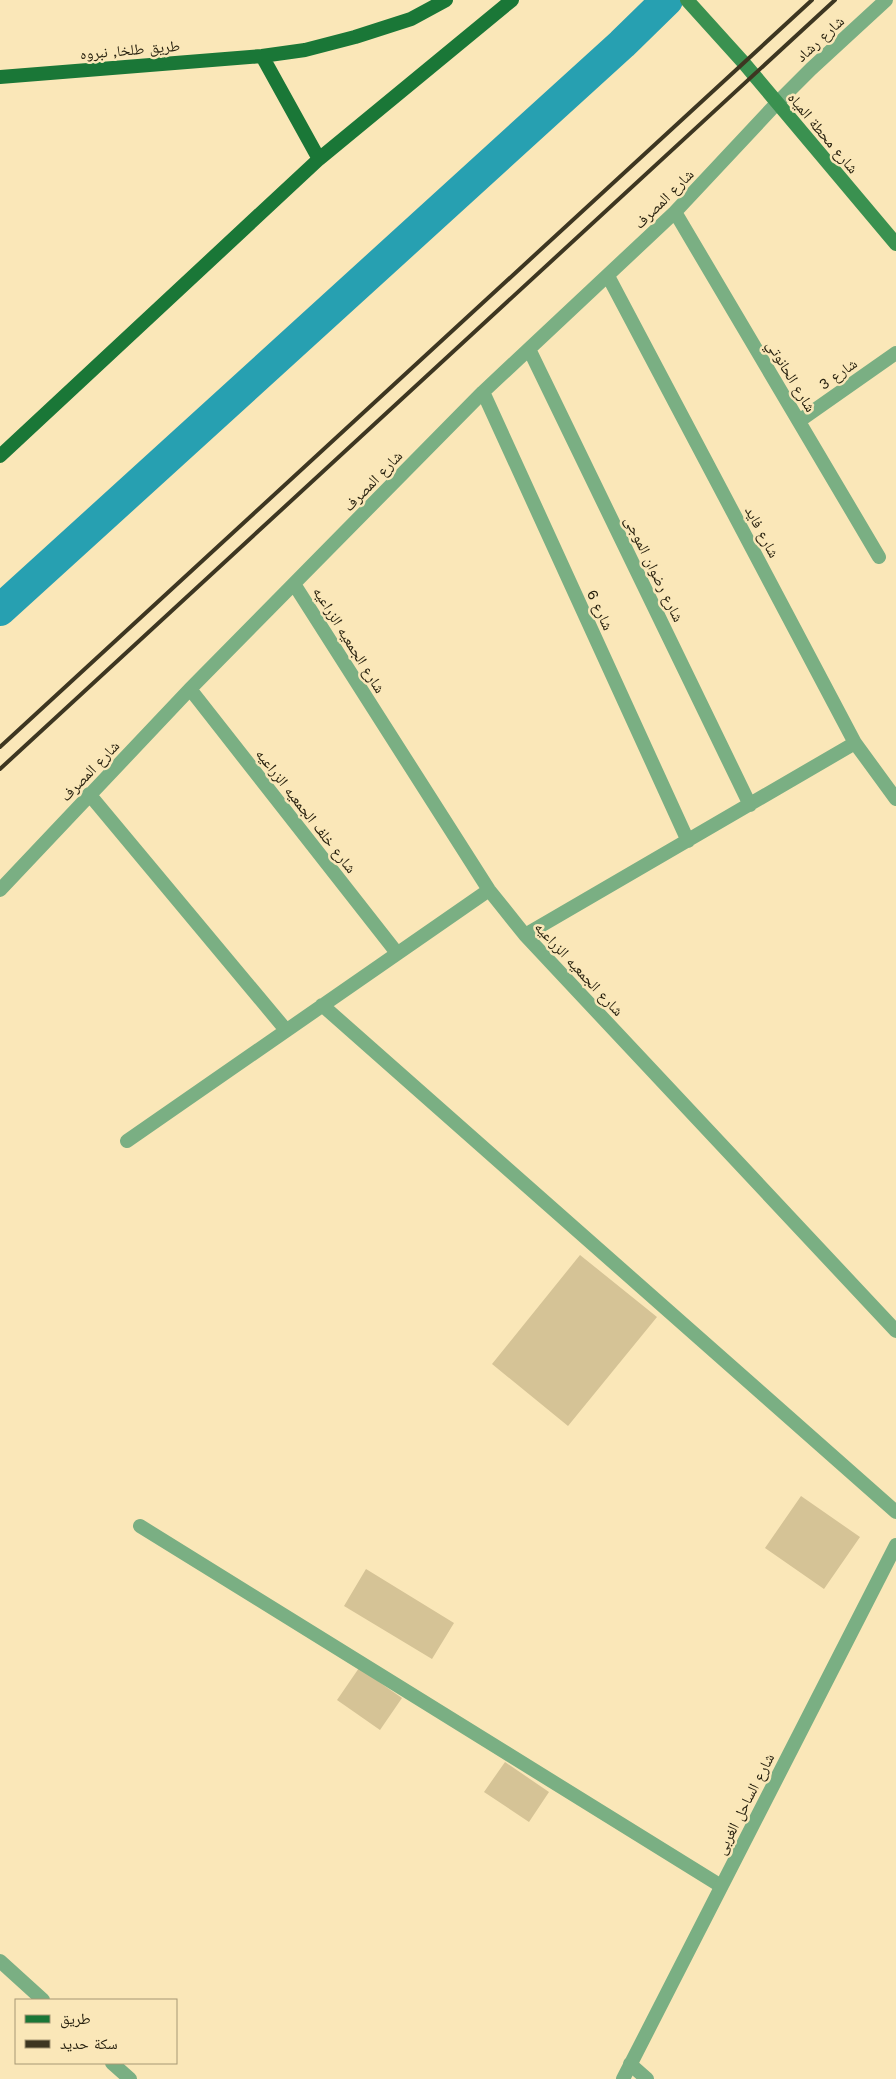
<svg xmlns="http://www.w3.org/2000/svg" width="896" height="2079" viewBox="0 0 896 2079" font-family="'Work Sans','Noto Naskh Arabic',sans-serif">
	<style>
		.lines { fill: none; stroke-linecap: round; stroke-linejoin: round }
		.canal { stroke: #27a0b1; stroke-width: 32 }
		.building { fill: #d5c396 }
		.minor { stroke: #7aaf83; stroke-width: 14 }
		.tertiary { stroke: #7aaf83; stroke-width: 14 }
		.secondary { stroke: #3a9150; stroke-width: 14 }
		.primary { stroke: #1a7737; stroke-width: 14 }
		.rail { stroke: #3d3621; stroke-width: 4 }
		.labels { text-anchor: middle; stroke-width: 5; stroke-linejoin: round; paint-order: stroke }
		.street-label { font-size: 15px; fill: #27210f; stroke: #fae7b8 }
	</style>
	<rect width="100%" height="100%" fill="#fae7b8"/>
	<g class="lines">
		<path class="canal" d="M0,610L622,44L667,0"/>
	</g>
	<path class="building" d="M580,1255L657,1317L568,1426L492,1364Z
		M801,1496L860,1537L824,1589L765,1548Z
		M366,1569L454,1623L432,1659L344,1606Z
		M359,1668L402,1698L380,1730L337,1700Z
		M505,1762L549,1792L529,1822L484,1792Z"/>
	<g class="lines">
		<path class="minor" d="M675,212L879,557
			M608,276L855,743L896,799
			M529,349L750,805
			M483,392L688,841
			M799,421L896,353
			M294,584L489,890L525,935L896,1331
			M190,689L397,953
			M89,794L286,1030
			M0,890L190,689L483,392L675,212L777,103
			M525,935L855,743
			M322,1005L896,1512
			M127,1141L489,890
			M140,1526L721,1886
			M0,1961L43,2000
			M112,2063L130,2079
			M630,2064L647,2079"/>
		<path class="tertiary" d="M777,103L811,69L886,0
			M623,2079L896,1545"/>
		<path class="secondary" d="M687,0L743,62L896,244"/>
		<path class="primary" d="M262,56L319,159
			M0,77L262,56L305,50L355,37L411,19L446,0
			M0,456L319,159L512,0"/>
		<path class="rail" d="M0,747L812,0
			M0,769L835,0"/>
	</g>
	<g class="labels">
		<g class="street-label">
			<text transform="translate(820 39) rotate(-43)" y="5">شارع رشاد</text>
			<text transform="translate(130 50) rotate(-5)" y="5">طريق طلخا, نبروه</text>
			<text transform="translate(823 133) rotate(50)" y="5">شارع محطة المياه</text>
			<text transform="translate(664 199) rotate(-45)" y="5">شارع المصرف</text>
			<text transform="translate(838 374) rotate(-35)" y="5">شارع 3</text>
			<text transform="translate(791 376) rotate(59)" y="5">شارع الحانوتي</text>
			<text transform="translate(373 481) rotate(-46)" y="5">شارع المصرف</text>
			<text transform="translate(762 532) rotate(62)" y="5">شارع فايد</text>
			<text transform="translate(654 569) rotate(64)" y="5">شارع رضوان الموجى</text>
			<text transform="translate(600 610) rotate(65)" y="5">شارع 6</text>
			<text transform="translate(349 640) rotate(58)" y="5">شارع الجمعيه الزراعيه</text>
			<text transform="translate(90 771) rotate(-46)" y="5">شارع المصرف</text>
			<text transform="translate(306 811) rotate(52)" y="5">شارع خلف الجمعيه الزراعيه</text>
			<text transform="translate(579 969) rotate(47)" y="5">شارع الجمعيه الزراعيه</text>
			<text transform="translate(745 1804) rotate(-63)" y="5">شارع الساحل الغربى</text>
		</g>
	</g>
	<rect x="15" y="1999" width="162" height="65" fill="#fae7b8" stroke="#a69874"/>
	<rect x="25" y="2015" width="25" height="8" fill="#1a7737" stroke="#a69874"/>
	<text x="60" y="2024" font-size="15" fill="#27210f">طريق</text>
	<rect x="25" y="2040" width="25" height="8" fill="#3d3621" stroke="#a69874"/>
	<text x="60" y="2049" font-size="15" fill="#27210f">سكة حديد</text>
</svg>
